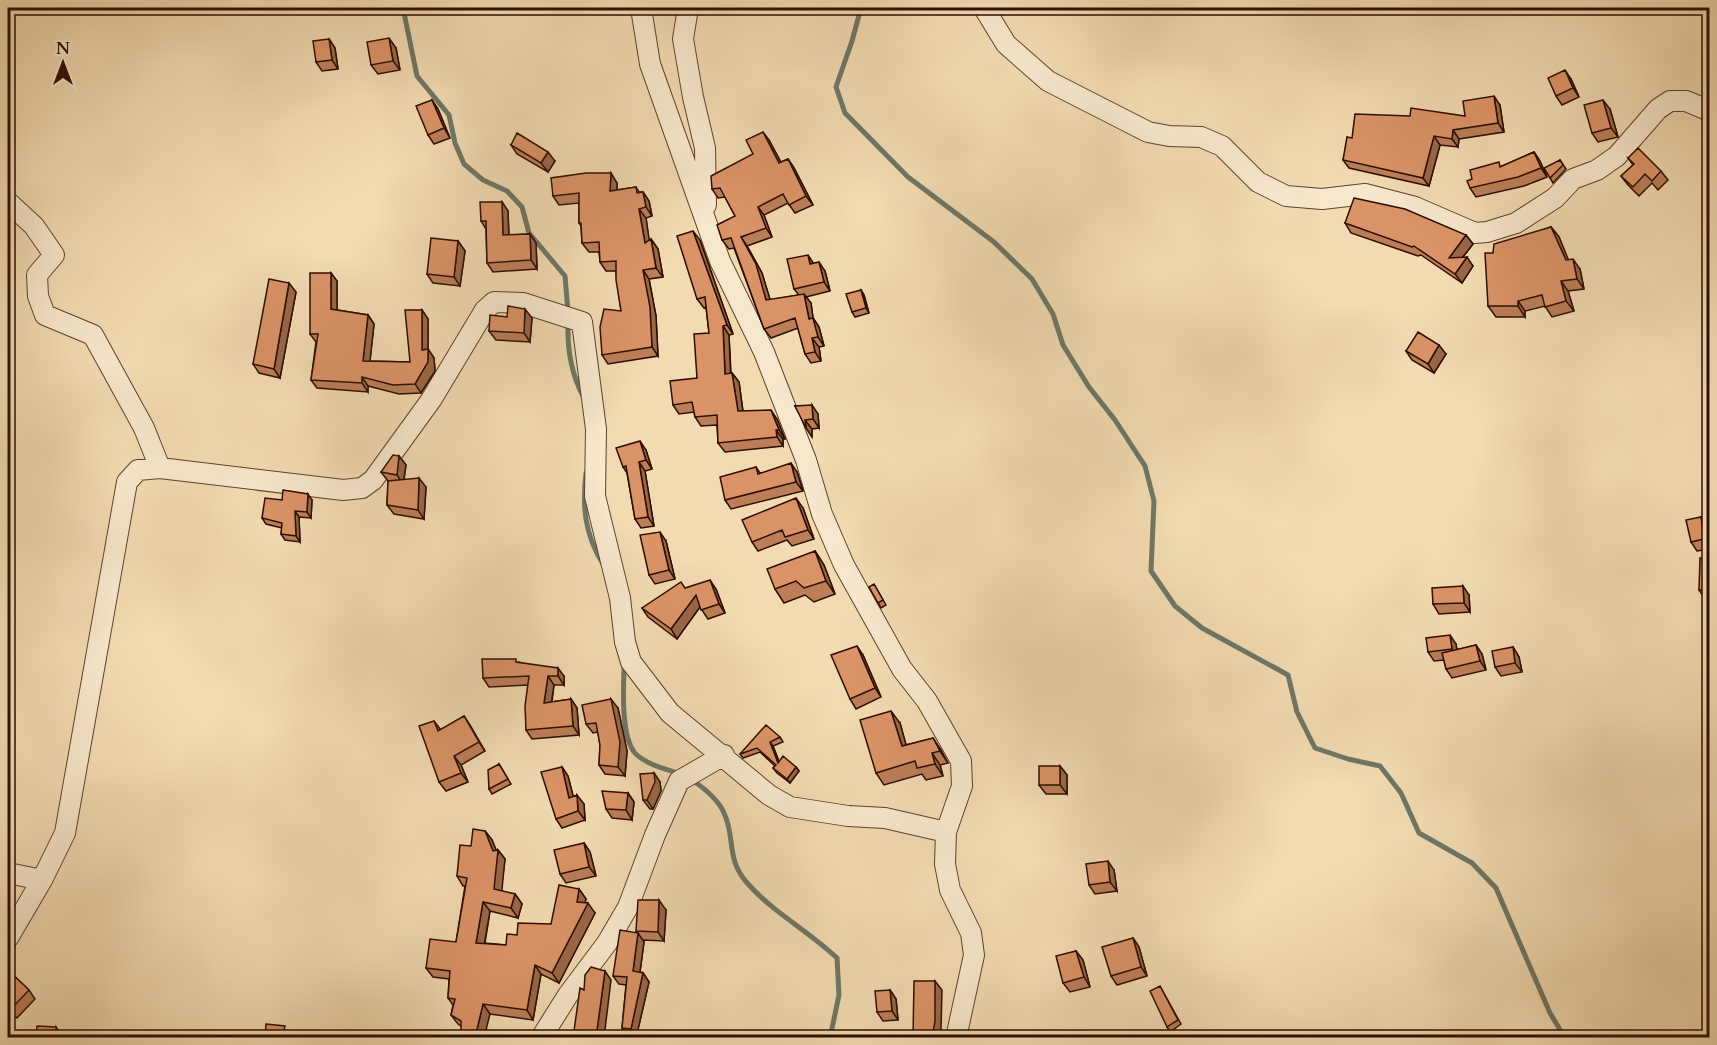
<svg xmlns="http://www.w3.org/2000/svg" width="1717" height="1045" viewBox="0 0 1717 1045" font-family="Cardo,serif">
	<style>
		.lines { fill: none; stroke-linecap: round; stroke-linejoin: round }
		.stream { stroke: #6f7666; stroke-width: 5 }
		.minor-casing { stroke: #5f412c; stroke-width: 22 }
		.minor { stroke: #f7e7cc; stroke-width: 20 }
		.wall { fill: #bb7e59; stroke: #2e0e00; stroke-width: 1.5 }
		.shaded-wall { fill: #996748; stroke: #2e0e00; stroke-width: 1.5 }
		.building { fill: #da9367; stroke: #2e0e00; stroke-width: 1.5 }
	</style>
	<rect width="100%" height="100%" fill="#f2dab1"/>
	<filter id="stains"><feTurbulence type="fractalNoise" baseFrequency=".00333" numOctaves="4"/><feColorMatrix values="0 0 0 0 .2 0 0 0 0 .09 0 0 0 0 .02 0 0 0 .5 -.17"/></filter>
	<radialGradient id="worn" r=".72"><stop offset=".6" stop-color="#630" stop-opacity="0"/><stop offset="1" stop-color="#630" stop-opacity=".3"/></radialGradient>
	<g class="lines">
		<path class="stream" d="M403,8L417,76L449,115L455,143L464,164L483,180L507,191L522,207L529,233L565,276L568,312
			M861,8L852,41L836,87L845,113L908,177L994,242L1032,279L1053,314L1063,345L1089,387L1115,420L1145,466L1154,501L1151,571L1175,606L1202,628L1288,675L1297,712L1315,748L1348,759L1380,766L1401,793L1419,833L1472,863L1496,888L1550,1013L1565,1038
			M568,322C567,348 571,373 583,396
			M586,473C582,507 585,535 603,564
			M624,663C624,686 620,732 634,752C644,764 668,770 682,774
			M692,780C704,788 718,799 724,813C736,838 725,860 749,885C774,913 810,932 837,958L839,995L830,1038"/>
		<defs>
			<path id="minor" d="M641,8L650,64L720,261L764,352L806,460L822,514L844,565L902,669L927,701L961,761L962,786L946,832L945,864L950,890L971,933L974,955L956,1038
				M688,8L683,39L693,97L705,148L706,205
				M984,8L1006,44L1048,81L1148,132L1169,136L1201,137L1222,146L1258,182L1286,196L1322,199L1365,194L1415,207L1475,233L1487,232L1516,223L1555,198L1573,179L1597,170L1617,156L1658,109L1670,101H1686L1710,111
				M8,202L34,226L54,255L37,275L38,296L45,315L93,335L144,428L160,468
				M8,873L42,880L8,938
				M42,880L65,833L127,482L138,470L160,468L343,490L362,488L373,480L431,400L485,310L494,302L523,303L582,322L596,429L595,496L620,598L625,642L631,662L670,713L769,795L790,807L848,816L885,818L946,832
				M541,1038L568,995L607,943L628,907L655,835L679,781L724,755"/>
		</defs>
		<use href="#minor" class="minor-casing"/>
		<use href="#minor" class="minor"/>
	</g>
	<path class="wall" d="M329,39L335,48L338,69L322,71L316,62Z
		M396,48L400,70L378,74L371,65Z
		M1571,79L1579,97L1562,105L1556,96Z
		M432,100L438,109L450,138L434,144L428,135Z
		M1500,105L1504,132L1459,139L1458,147L1440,145L1429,186L1349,168L1343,160L1352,138L1465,116Z
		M1610,109L1618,137L1598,142L1592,133Z
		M769,140L781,162L788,159L794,168L813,205L795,213L788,203L764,215L772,237L747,246L762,273L770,300L799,295L794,289L814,263L825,271L830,291L806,297L811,303L813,318L819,327L824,346L819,347L821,361L811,363L805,354L798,328L771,338L764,329L734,248L729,249L722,240L735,216L725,197L718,198L712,189Z
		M511,145L555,161L548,172L517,154Z
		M1534,152L1540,161L1547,177L1524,186L1476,197L1470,188L1472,179Z
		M1628,158L1661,171L1668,180L1658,190L1652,183L1639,196L1628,185L1621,176L1633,165Z
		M1560,160L1566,169L1553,183L1550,178Z
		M617,183V190L636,187L639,192H643L649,201L652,216L646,218L649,241L651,239L658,249L663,277L649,279L656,316L658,356L608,364L602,355L621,311L616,271H606L600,262L599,252H589L582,243L581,226L579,223V203L559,205L553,196Z
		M502,202L508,211L509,235L530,234L536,243L537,269L493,272L487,263L486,229L481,221Z
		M1345,223L1466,235L1473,244L1463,257L1473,266L1462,283L1421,255L1418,256L1351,233Z
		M1551,227L1559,237L1568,260L1580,269L1584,289L1568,291L1574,311L1552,317L1545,306L1525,311V317H1496L1488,306L1493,253Z
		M700,240L733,334L729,335L731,373H732L739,382L743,411L777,419L785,439H783V446L725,452L718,443L717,425L701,426L695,417L694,412L679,414L673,405L697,378L709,333L706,307L704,308L697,299Z
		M458,241L465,251L460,286L433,283L427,274Z
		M331,273L337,281V310L368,315L374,324L370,361L410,362L422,310L428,319V349L434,358L435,371L421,393L399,394L368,386V392L317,388L311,380L316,342L310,334Z
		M861,290L864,295L869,313L855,317L852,312Z
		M296,292L280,378L259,373L253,364Z
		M532,318L530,342L496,340L489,331Z
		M1406,351L1446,354L1434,373L1412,360Z
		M795,406L818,414L819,428L812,429V437Z
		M646,450L652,469L645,471L654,526L641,528L635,519L627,473L623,467Z
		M399,456L406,465L404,480L426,487L424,519L394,514L387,505L388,481L381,472Z
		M756,467L760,473L797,472L803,491L731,509L725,500Z
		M282,500H312L311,518L299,517L300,542L285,540L281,534L282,528L266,524L262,518Z
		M803,508L814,539L792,546L787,540L758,551L752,542Z
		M1701,517L1707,526L1710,549L1697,551L1691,542Z
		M666,541L675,579L655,584L649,575Z
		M815,551L824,565L835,594L814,602L805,595L784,603L775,589Z
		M1710,558V599H1705L1699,590Z
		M874,584L886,605L881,608L878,603Z
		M685,588L716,589L725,613L708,619L700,607L677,639L648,617L642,608Z
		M1469,595L1470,612L1439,614L1433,604Z
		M1456,644L1457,650L1476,645L1482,654L1486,670L1452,678L1446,669L1444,660L1434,661L1428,652Z
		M1513,647L1519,657L1522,672L1501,676L1495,667Z
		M863,655L881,697L856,709L850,699Z
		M519,662L564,676V685H554L552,702L571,699L577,708L579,735L532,739L526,730L528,685L489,687L483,678Z
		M618,708L627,751L625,776L605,774L599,765L600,745L598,732L593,733L586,724Z
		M464,716L485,751L461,765L468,782L446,791L439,782L441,730Z
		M900,723L906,745L933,738L948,763L940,765L943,776L926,780L922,774L884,785L876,773Z
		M780,737L783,742L773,746L779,761L796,767L799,771L790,783L777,773L773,768L775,766L760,752L743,758L740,754Z
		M499,764L511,784L492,794L489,789Z
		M1060,766L1067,775V794H1046L1039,785Z
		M562,767L568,776L573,796L584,804L585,820L562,828L556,819Z
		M654,773L660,782L661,791L653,809H650L643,800Z
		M628,793L634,802L632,820L612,818L606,809Z
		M485,831L492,840L496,850H498L505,859L501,891L515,894L522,904L518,918L490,911L485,943L506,945L517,935L551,924L579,889L586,899L585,903L595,913L559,983L541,974L533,1020L490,1014L461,1026L458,1024L451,1015L453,1005L448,998L449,979L433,977L426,968L456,942L465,886H463L457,876L471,846Z
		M584,843L590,852L596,876L566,883L560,874Z
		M1114,870L1117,891L1095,894L1089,885Z
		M666,910L664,941L643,940L644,942L640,972L643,973L649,982L636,1038L628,1036L622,1028L626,985L619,984L613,976L637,933L636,931Z
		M1133,938L1139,947L1147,976L1117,985L1111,976Z
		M1076,951L1083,960L1090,987L1070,992L1063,983Z
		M8,970L29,990L35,999L17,1018L8,1009Z
		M1160,986L1181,1024L1170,1032L1167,1027Z
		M890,990L896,999L898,1020L883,1021L877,1012Z"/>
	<path class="shaded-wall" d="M389,38L396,48L400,70L393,61Z
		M329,39L335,48L338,69L332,60Z
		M1565,70L1571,79L1579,97L1573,88Z
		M1494,96L1500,105L1504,132L1498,123Z
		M432,100L438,109L450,138L444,128Z
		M1603,100L1610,109L1618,137L1611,128Z
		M1453,130L1459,139L1458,147L1452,139Z
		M763,132L769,140L786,172L779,163Z
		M1434,136L1440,145L1429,186L1423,178Z
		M548,152L555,161L548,172L541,163Z
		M1534,152L1540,161L1547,177L1541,168Z
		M788,159L794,168L813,205L806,196Z
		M611,173L617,183V200L610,191Z
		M643,192L649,201L652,216L646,207Z
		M502,202L508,211L509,244L503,235Z
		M758,207L764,215L772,237L766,228Z
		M639,209L646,218L651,252L645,243Z
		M1551,227L1559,237L1573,271L1566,260Z
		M693,231L700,240L733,334L727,325Z
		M530,234L536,243L537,269L531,260Z
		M1466,235L1473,244L1455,267L1449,258Z
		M741,237L747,246L762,273L773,309L766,300Z
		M651,239L658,249L663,277L656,268Z
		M458,241L465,251L460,286L454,277Z
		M808,255L814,264H810Z
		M1467,257L1473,266L1462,283L1455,274Z
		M1573,259L1580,269L1584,289L1577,279Z
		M819,262L825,271L830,291L824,282Z
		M643,270L649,279L656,316L658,356L652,347Z
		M331,273L337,281V318L331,309Z
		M1561,281L1568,291L1574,311L1566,301Z
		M289,283L296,292L280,378L274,369Z
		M861,290L864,295L869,313L866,308Z
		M804,294L811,303L813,318L819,327L824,346L818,337L809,319Z
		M1518,301L1525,311V317L1518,306Z
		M525,309L532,318L530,342L524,333Z
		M422,310L428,319V358L422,350Z
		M368,315L374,324L369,370L363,361Z
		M723,326L729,335L731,383L725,374Z
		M812,338L819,347L821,361L815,352Z
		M1439,345L1446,354L1434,373L1428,364Z
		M428,349L434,358L435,371L421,393L415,384Z
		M732,373L739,382L744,420L738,411Z
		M362,377L368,386V392L362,383Z
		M812,405L818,414L819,428L813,419Z
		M771,410L777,419L785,439L779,430Z
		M805,420L812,429V437L806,428Z
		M776,430L783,439V446L777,437Z
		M640,441L646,450L652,469L646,460Z
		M399,456L406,465L403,484L397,475Z
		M639,462L645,471L654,526L648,517Z
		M791,463L797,472L803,491L796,482Z
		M419,478L426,487L424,519L418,510Z
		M308,494L312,500L311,518L307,512Z
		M796,498L803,508L814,539L808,530Z
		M295,511L299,517L300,542L296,536Z
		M1701,517L1707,526L1710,547L1704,539Z
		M660,532L666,541L675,579L669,570Z
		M815,551L824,565L835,594L826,581Z
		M710,580L716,589L725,613L719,604Z
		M1463,586L1469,595L1470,612L1464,603Z
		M696,595L702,604L677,639L671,629Z
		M1450,635L1456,644L1458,658L1452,649Z
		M1476,645L1482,654L1486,670L1480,661Z
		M857,646L863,655L881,697L875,688Z
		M1513,647L1519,657L1522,672L1515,663Z
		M558,668L564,676V685L558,676Z
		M548,676L554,685L550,711L544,703Z
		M571,699L577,708L579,735L573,726Z
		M611,699L618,708L627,751L625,776L618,767Z
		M891,711L900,723L910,759L902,746Z
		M464,716L470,725L485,751L479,742Z
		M434,721L441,730L438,731Z
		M933,738L941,750L948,763L940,751Z
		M770,742L773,746L781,767L778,763Z
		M932,753L940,765L943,776L935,764Z
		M454,756L461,765L468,782L461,773Z
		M1060,766L1067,775V794L1060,785Z
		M562,767L568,776L576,807L569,798Z
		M796,767L799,771L790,783L787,779Z
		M654,773L660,782L661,791L653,809L647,800Z
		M628,793L634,802L632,820L626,810Z
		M577,795L584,804L585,820L578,811Z
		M485,831L492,840L498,855V850L505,859L501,899L494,889L493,851Z
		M584,843L590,852L596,876L589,867Z
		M1108,861L1114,870L1117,891L1110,882Z
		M579,889L586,899L583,911L577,902Z
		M515,894L522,904L518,918L511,908Z
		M659,900L666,910L664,941L658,932Z
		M483,902L490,911L483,952L476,943Z
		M588,903L595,913L559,983L552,973Z
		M638,933L644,942L639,979L633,971Z
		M1133,938L1139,947L1147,976L1141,967Z
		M1076,951L1083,960L1090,987L1084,977Z
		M535,965L541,974L533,1020L527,1010Z
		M605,971L611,980L604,1038H596Z
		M643,973L649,982L636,1038L631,1029Z
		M935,981L942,990L941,1030L940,1038H932Z
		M890,990L896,999L898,1020L892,1011Z
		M483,1004L490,1014L484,1038H475Z
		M56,1027L62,1036V1038H56Z"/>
	<path class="building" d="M389,38L393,61L371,65L367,42Z
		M329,39L332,60L316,62L313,41Z
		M1565,70L1573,88L1556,96L1548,78Z
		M1494,96L1498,123L1453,130L1452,139L1434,136L1423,178L1343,160L1347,137L1352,138L1355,114L1410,116L1411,108L1465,116L1463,101Z
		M432,100L444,128L428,135L416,106Z
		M1603,100L1611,128L1592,133L1584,105Z
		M763,132L779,163L788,159L806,196L789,205L783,194L758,207L766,228L741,237L756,264L766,300L804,294L809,319L813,318L818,337L812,338L815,352L805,354L795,318L764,329L731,238L722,240L717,225L735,216L720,188L712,189L711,176L753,154L746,140Z
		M517,133L548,152L541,163L511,145Z
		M1638,148L1661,171L1652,181L1645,174L1633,187L1621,176L1634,164L1628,158Z
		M1534,152L1541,168L1518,177L1470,188L1467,181L1472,179L1470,170L1499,162L1500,167Z
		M1560,160L1563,165L1550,178L1544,168Z
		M586,173H611L610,191L636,187L637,193L643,192L646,207L639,209L645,243L651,239L656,268L643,270L650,307L652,347L602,355L600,327L604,309L621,311L616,280V261L600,262L599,242L582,243L581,223H579V193L553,196L551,178Z
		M1354,198L1405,209L1466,235L1449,258L1467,257L1455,274L1414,246L1412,247L1345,223Z
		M480,202H502L503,235L530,234L531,260L487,263L486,221H481Z
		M1551,227L1566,260L1573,259L1577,279L1561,281L1566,301L1545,307L1542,295L1518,301V306H1488L1485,253H1493L1494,244Z
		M693,231L727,325L723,326L725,374L732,373L738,411L771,410L779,430H776L777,437L718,443L717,415L695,417L692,402L673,405L670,381L697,378L694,334L709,333L705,297L697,299L677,236Z
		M431,238L458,241L454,277L427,274Z
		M808,255L810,264L819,262L824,282L794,289L787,259Z
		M310,273H331V309L368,315L363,361L410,362L405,310H422V350L428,349V362L415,384L393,385L362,377V383L311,380L318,334H310Z
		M269,279L289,283L274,369L253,364Z
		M861,290L866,308L852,312L846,294Z
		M508,306L525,309L524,333L489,331L490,315L507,317Z
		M1418,332L1439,345L1428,364L1406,351Z
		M812,405L813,419L805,420L806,428L795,406Z
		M640,441L646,460L639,462L648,517L635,519L626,466L623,467L616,448Z
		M393,455L399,456L397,475L381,472Z
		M791,463L796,482L725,500L720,477L756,467L758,474Z
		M419,478L418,510L387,505L388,481Z
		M283,490L308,494L307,512L295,511L296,536L281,534L282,523L262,518L265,498L282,500Z
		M796,498L808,530L785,537L782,530L752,542L742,520Z
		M1701,517L1704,539L1691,542L1686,520Z
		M660,532L669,570L649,575L640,535Z
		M815,551L826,581L804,588L796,581L775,589L767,569Z
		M1700,558H1710V590H1699Z
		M710,580L719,604L701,610L696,595L671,629L642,608L681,582L685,588Z
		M874,584L883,600L878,603L869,587Z
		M1463,586L1464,603L1433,604L1432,588Z
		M1450,635L1452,649L1428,652L1426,638Z
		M1476,645L1480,661L1446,669L1442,653Z
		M857,646L875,688L850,699L831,655Z
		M1513,647L1515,663L1495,667L1492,651Z
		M482,659H516V662L558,668V676H548L544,703L571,699L573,726L526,730L525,706L529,676L483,678Z
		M611,699L620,742L618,767L599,765L600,745L596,723L586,724L582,705Z
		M891,711L902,746L933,738L940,751L932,753L935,764L917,768L915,761L876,773L860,720Z
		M464,716L479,742L454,756L461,773L439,782L419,726L434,721L438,731Z
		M766,725L780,737L770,742L778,763L783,756L796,767L787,779L773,768L776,765L757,748L740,754Z
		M499,764L508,779L489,789L488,770Z
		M1039,766H1060V785H1039Z
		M562,767L569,798L577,795L578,811L556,819L541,772Z
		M654,773L655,782L647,800H643L640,774Z
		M602,791L628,793L626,810L606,809Z
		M473,829L485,831L493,851L498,850L494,889L515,894L511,908L483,902L476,943L506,945L507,934L517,935L518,923L551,924L559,885L579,889L577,902L588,903L552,973L535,965L527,1010L483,1004L475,1038H461V1021L451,1015L455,999L448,998L450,971L426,968L430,939L456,942L467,878L457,876L460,845L471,846Z
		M584,843L589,867L560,874L554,850Z
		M1108,861L1110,882L1089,885L1086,864Z
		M638,900H659L658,932L636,931Z
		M620,930L638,933L633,971L643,973L631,1029L622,1028L627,977L613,976Z
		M1133,938L1141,967L1111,976L1102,947Z
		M1076,951L1084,977L1063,983L1056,956Z
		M591,967L605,971L596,1038H573L580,988L584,990L585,975Z
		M8,970L29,990L11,1009L8,1006Z
		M914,981H935V1021L932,1038H913Z
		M1160,986L1178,1020L1167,1027L1150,991Z
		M890,990L892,1011L877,1012L875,991Z
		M266,1024L285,1026L284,1030L304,1032L303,1038H265Z
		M37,1026L56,1027V1038H36Z"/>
	<rect width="1717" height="1045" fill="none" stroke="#f2dab1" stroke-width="30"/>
	<rect x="9" y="9" width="1699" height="1027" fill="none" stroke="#2e0e00" stroke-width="3"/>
	<rect x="15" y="15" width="1687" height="1015" fill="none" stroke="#2e0e00" stroke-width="1.5"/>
	<g transform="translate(63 63)" stroke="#f7e7cc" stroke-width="4.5" paint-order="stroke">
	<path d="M0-4.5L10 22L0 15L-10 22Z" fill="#2e0e00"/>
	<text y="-9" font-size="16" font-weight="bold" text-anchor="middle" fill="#2e0e00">N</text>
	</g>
	<rect width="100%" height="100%" filter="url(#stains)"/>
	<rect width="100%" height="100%" fill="url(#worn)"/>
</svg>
